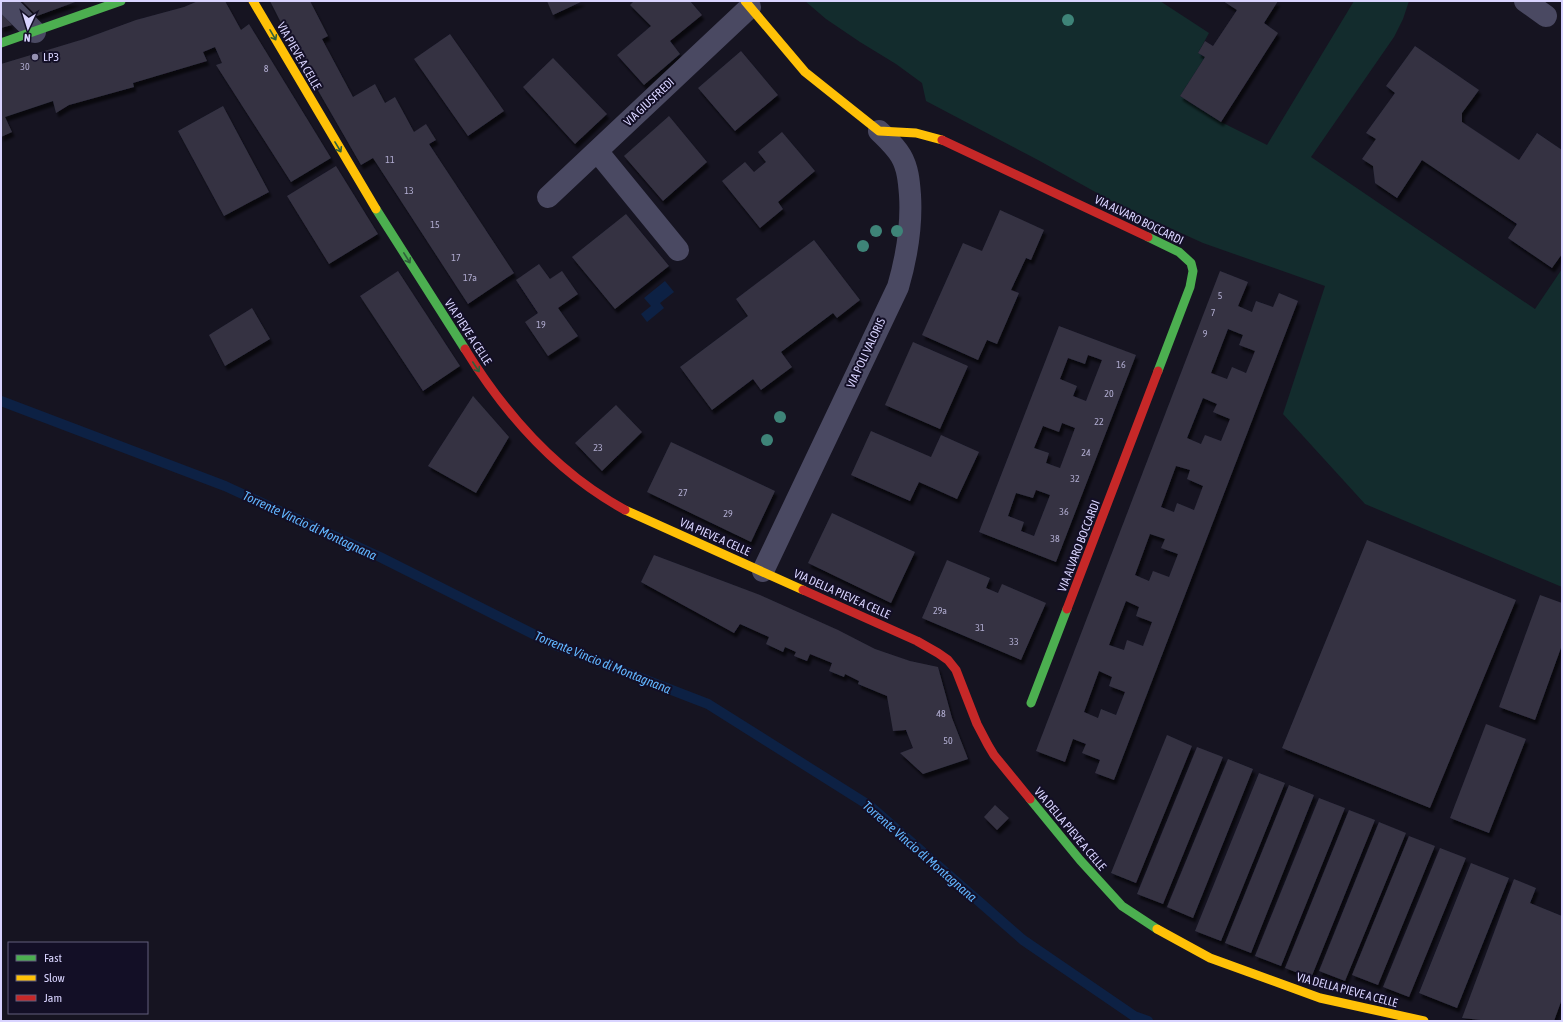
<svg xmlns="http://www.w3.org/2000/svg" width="1563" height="1022" viewBox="0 0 1563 1022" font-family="'Asap Condensed',sans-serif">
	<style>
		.green { fill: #132c2d }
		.water { fill: #0d2144 }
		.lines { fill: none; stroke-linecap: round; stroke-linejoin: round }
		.stream { stroke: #0d2144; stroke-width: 10 }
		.building { fill: #343243; fill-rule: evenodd; filter: url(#shadow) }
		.street { stroke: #4a4962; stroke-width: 22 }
		.fast { stroke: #4caf50; stroke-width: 9 }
		.slow { stroke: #ffc107; stroke-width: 9 }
		.jam { stroke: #c62828; stroke-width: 9 }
		.tree { fill: #3e8478 }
		.oneway { stroke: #305f3b }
		.poi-dot { fill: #9591b1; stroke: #130f26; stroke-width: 1.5 }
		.labels { text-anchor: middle; stroke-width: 4; stroke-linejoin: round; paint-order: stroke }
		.number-label { font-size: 10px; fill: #b0acd0 }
		.street-label { font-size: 12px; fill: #d9d4ff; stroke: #130f26 }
		.poi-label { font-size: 12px; fill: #d9d4ff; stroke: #130f26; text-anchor: start }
		.water-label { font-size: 13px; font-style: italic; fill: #62b6ff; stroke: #130f26 }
	</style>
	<defs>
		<filter id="shadow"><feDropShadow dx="2.5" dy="4.5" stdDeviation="1" flood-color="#0009"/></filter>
	</defs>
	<rect width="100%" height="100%" fill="#161421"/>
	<path class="green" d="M805,1H1160L1209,33L1198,53L1205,57L1180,96L1221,122L1267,145L1354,1H1409L1403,19L1394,37L1311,157L1535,309L1562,269V587L1365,504L1283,414L1325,286L1203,243L1115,203L1038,160L926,101L922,83L896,64L860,42L826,19Z"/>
	<path class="water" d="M665,281L674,292L660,303L664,308L647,322L641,314L651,306L644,298Z"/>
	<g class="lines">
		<path class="stream" d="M1,401L225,486L380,557L555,645L708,704L870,806L1023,940L1134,1016L1148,1021"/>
	</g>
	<path class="building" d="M22,1H78L37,16Z
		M198,1H225L241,30L249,24L331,158L291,182L216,65L222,63L215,47L203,52L207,61L133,83L134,87L69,105L56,113L53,101L5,117L12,132L1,137V64L84,39L136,20L184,7Z
		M270,1H310L328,36L322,39L353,97L375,84L385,103L395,97L414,132L426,124L436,140L429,144L514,273L468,304L373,158L361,165L297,54Z
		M547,1H583L553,15Z
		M634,1H690L702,15L670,41L680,54L644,85L617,55L651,26L630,5Z
		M1223,1H1278L1264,23L1278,33L1221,122L1180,96L1205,57L1198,53L1205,41L1213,46L1237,10Z
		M1,13L12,25L1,28Z
		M450,34L504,111L468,136L414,59Z
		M1415,46L1479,90L1462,113V122L1519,160L1537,133L1562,150V254L1552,268L1508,238L1517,224L1422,160L1397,198L1375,183L1373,166L1362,159L1376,139L1366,133L1395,93L1386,86Z
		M741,51L778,95L735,131L698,88Z
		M553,58L607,114L575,144L523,87Z
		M223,106L269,192L224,216L178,131Z
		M669,116L707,162L663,201L624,156Z
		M782,132L815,171L778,202L783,209L760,228L722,181L745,162L754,172L766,162L758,152Z
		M336,166L378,234L329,264L287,196Z
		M1000,210L1044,230L1031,260L1026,258L1011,290L1019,293L997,344L987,340L978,360L922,335L963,243L982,251Z
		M626,214L669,266L615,309L572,257Z
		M814,240L860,300L837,318L833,313L781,352L792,367L761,390L753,379L712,410L680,367L748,316L736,299Z
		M539,264L550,279L562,271L578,294L558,308L578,336L548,356L525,322L538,313L516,280Z
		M398,271L460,366L423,391L360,296Z
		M1220,271L1248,282L1238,306L1252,312L1256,301L1273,307L1279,293L1298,301L1114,780L1095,773L1100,760L1082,753L1086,744L1073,739L1065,762L1036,751ZM1228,329L1243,335L1239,345L1255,351L1246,373L1232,367L1227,379L1211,373ZM1203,398L1217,404L1213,412L1230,419L1221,441L1205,435L1201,444L1187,438ZM1176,466L1190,470L1187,479L1203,486L1194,510L1177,503L1174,512L1161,507ZM1150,534L1165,539L1161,548L1178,554L1169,577L1153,571L1149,581L1135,575ZM1126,601L1139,607L1136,616L1152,622L1143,646L1127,640L1124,650L1109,645ZM1099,671L1112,677L1109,686L1125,692L1116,715L1101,709L1098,718L1084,712Z
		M252,308L270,339L225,366L209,335Z
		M1059,326L1136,355L1056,562L979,532ZM1088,355L1102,360L1086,401L1073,396L1077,386L1060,379L1068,358L1085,364ZM1062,423L1075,428L1060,468L1046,463L1049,453L1034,448L1043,426L1059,432ZM1036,490L1050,495L1034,536L1021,531L1024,522L1008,516L1016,493L1033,498Z
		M913,342L968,366L940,429L885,405Z
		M473,396L509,437L476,493L428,466Z
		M616,405L642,432L602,471L575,443Z
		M871,431L931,457L941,435L979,452L957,499L919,482L910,501L851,475Z
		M671,442L775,491L751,542L647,492Z
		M832,513L915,552L891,603L808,563Z
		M1367,540L1516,600L1430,808L1282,748Z
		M654,555L760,595L838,630L875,649L910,661L938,667L952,718L968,759L923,774L900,753L913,748L906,730L893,731L887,696L858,684L859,681L845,674L844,677L829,671L832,663L810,654L807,661L794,656L796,652L785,647L783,652L766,644L769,637L740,624L734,633L641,582Z
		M947,560L990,578L986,588L998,593L1002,584L1046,603L1021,660L922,618Z
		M1540,595L1562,603V645L1535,720L1499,707Z
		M1486,724L1526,739L1489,833L1450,818Z
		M1167,735L1192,746L1136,883L1111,873Z
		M1197,747L1223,757L1163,904L1137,894Z
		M1228,759L1253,769L1193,918L1167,907Z
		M1259,773L1285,783L1221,941L1195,931Z
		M1289,785L1314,795L1251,953L1225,943Z
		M1319,798L1345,808L1281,966L1255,956Z
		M995,805L1009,818L997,830L984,817Z
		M1349,810L1375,820L1311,978L1285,968Z
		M1379,822L1406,833L1345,981L1319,971Z
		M1409,836L1435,846L1378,985L1352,975Z
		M1440,848L1466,858L1409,997L1383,987Z
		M1471,863L1509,878L1457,1008L1419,993Z
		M1514,879L1536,888L1530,903L1562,916V999L1554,1021H1490L1462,1018Z"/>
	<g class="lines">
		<path class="street" d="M4,1L35,32
			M1525,1L1546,16
			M597,151L678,250
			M548,197L750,7
			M763,571L898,287C907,256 912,227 910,195C909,182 908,168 901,156C895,146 887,139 879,131"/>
		<path class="fast" d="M1,43L121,1
			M376,209L465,349
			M1148,237L1179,252L1191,263L1193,271L1190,287L1158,371
			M1031,703L1067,609
			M1030,799L1080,860L1122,906L1157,929"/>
		<path class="slow" d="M253,1L376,209
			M745,1L805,72L879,131L916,133L942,140
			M625,510L803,590
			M1157,929L1210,958L1320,998L1424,1021"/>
		<path class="jam" d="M942,140L1148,237
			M465,349C505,414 557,473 625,510
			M803,590L917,641L938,653L948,660L956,670L977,724L988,745L994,755L1030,799
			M1067,609L1158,371"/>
	</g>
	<g class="tree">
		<circle cx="1068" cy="20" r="6"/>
		<circle cx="876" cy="231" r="6"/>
		<circle cx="897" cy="231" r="6"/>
		<circle cx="863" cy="246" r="6"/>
		<circle cx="780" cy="417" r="6"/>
		<circle cx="767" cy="440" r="6"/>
	</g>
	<defs><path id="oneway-shaft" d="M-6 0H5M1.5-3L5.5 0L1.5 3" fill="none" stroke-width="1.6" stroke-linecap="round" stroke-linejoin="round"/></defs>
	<g class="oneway">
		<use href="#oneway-shaft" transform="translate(273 35) rotate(60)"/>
		<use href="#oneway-shaft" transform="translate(338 147) rotate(59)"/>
		<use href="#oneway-shaft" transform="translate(407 258) rotate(58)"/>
		<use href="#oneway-shaft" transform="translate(476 367) rotate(57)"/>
	</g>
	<circle class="poi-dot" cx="35" cy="57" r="4"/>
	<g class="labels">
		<g class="number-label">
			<text x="25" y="70">30</text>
			<text x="266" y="72">8</text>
			<text x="390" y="163">11</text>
			<text x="409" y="194">13</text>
			<text x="435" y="228">15</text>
			<text x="456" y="261">17</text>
			<text x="470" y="281">17a</text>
			<text x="1220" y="299">5</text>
			<text x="1213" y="316">7</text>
			<text x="541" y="328">19</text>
			<text x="1205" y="337">9</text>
			<text x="1121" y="368">16</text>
			<text x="1109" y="397">20</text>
			<text x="1099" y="425">22</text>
			<text x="598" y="451">23</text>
			<text x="1086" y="456">24</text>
			<text x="1075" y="482">32</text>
			<text x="683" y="496">27</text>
			<text x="1064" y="515">36</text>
			<text x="728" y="517">29</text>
			<text x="1055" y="542">38</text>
			<text x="940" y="614">29a</text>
			<text x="980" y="631">31</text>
			<text x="1014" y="645">33</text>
			<text x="941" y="717">48</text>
			<text x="948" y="744">50</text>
		</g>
		<g class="street-label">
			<text transform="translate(299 56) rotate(60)" y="4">VIA PIEVE A CELLE</text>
			<text transform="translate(649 102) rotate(-43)" y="4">VIA GIUSFREDI</text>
			<text transform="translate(1139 220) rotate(26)" y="4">VIA ALVARO BOCCARDI</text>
			<text transform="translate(468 332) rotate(57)" y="4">VIA PIEVE A CELLE</text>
			<text transform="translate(866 353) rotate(-65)" y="4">VIA POLI VALORIS</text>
			<text transform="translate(715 537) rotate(24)" y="4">VIA PIEVE A CELLE</text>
			<text transform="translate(1079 546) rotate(-69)" y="4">VIA ALVARO BOCCARDI</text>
			<text transform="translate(842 594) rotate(24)" y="4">VIA DELLA PIEVE A CELLE</text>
			<text transform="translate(1070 829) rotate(50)" y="4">VIA DELLA PIEVE A CELLE</text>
			<text transform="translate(1347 990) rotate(15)" y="4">VIA DELLA PIEVE A CELLE</text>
		</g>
		<g class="poi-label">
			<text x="43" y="61">LP3</text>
		</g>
		<g class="water-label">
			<text transform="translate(310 525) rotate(25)" y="5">Torrente Vincio di Montagnana</text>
			<text transform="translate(603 662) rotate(22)" y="5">Torrente Vincio di Montagnana</text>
			<text transform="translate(920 851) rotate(41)" y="5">Torrente Vincio di Montagnana</text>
		</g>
	</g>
	<rect width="1563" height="1022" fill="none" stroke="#d9d4ff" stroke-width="4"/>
	<rect x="8" y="942" width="140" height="72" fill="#130f26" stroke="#625e7d"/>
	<rect x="16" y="955" width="20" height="6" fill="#4caf50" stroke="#625e7d"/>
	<text x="44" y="962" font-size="12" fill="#d9d4ff">Fast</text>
	<rect x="16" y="975" width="20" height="6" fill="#ffc107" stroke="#625e7d"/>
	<text x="44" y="982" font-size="12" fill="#d9d4ff">Slow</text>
	<rect x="16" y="995" width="20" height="6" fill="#c62828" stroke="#625e7d"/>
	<text x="44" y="1002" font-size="12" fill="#d9d4ff">Jam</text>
	<g transform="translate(28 28) rotate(184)" stroke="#130f26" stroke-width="3" paint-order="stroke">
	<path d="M0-3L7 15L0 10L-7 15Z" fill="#d9d4ff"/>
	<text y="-6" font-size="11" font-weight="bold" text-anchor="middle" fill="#d9d4ff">N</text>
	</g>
</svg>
